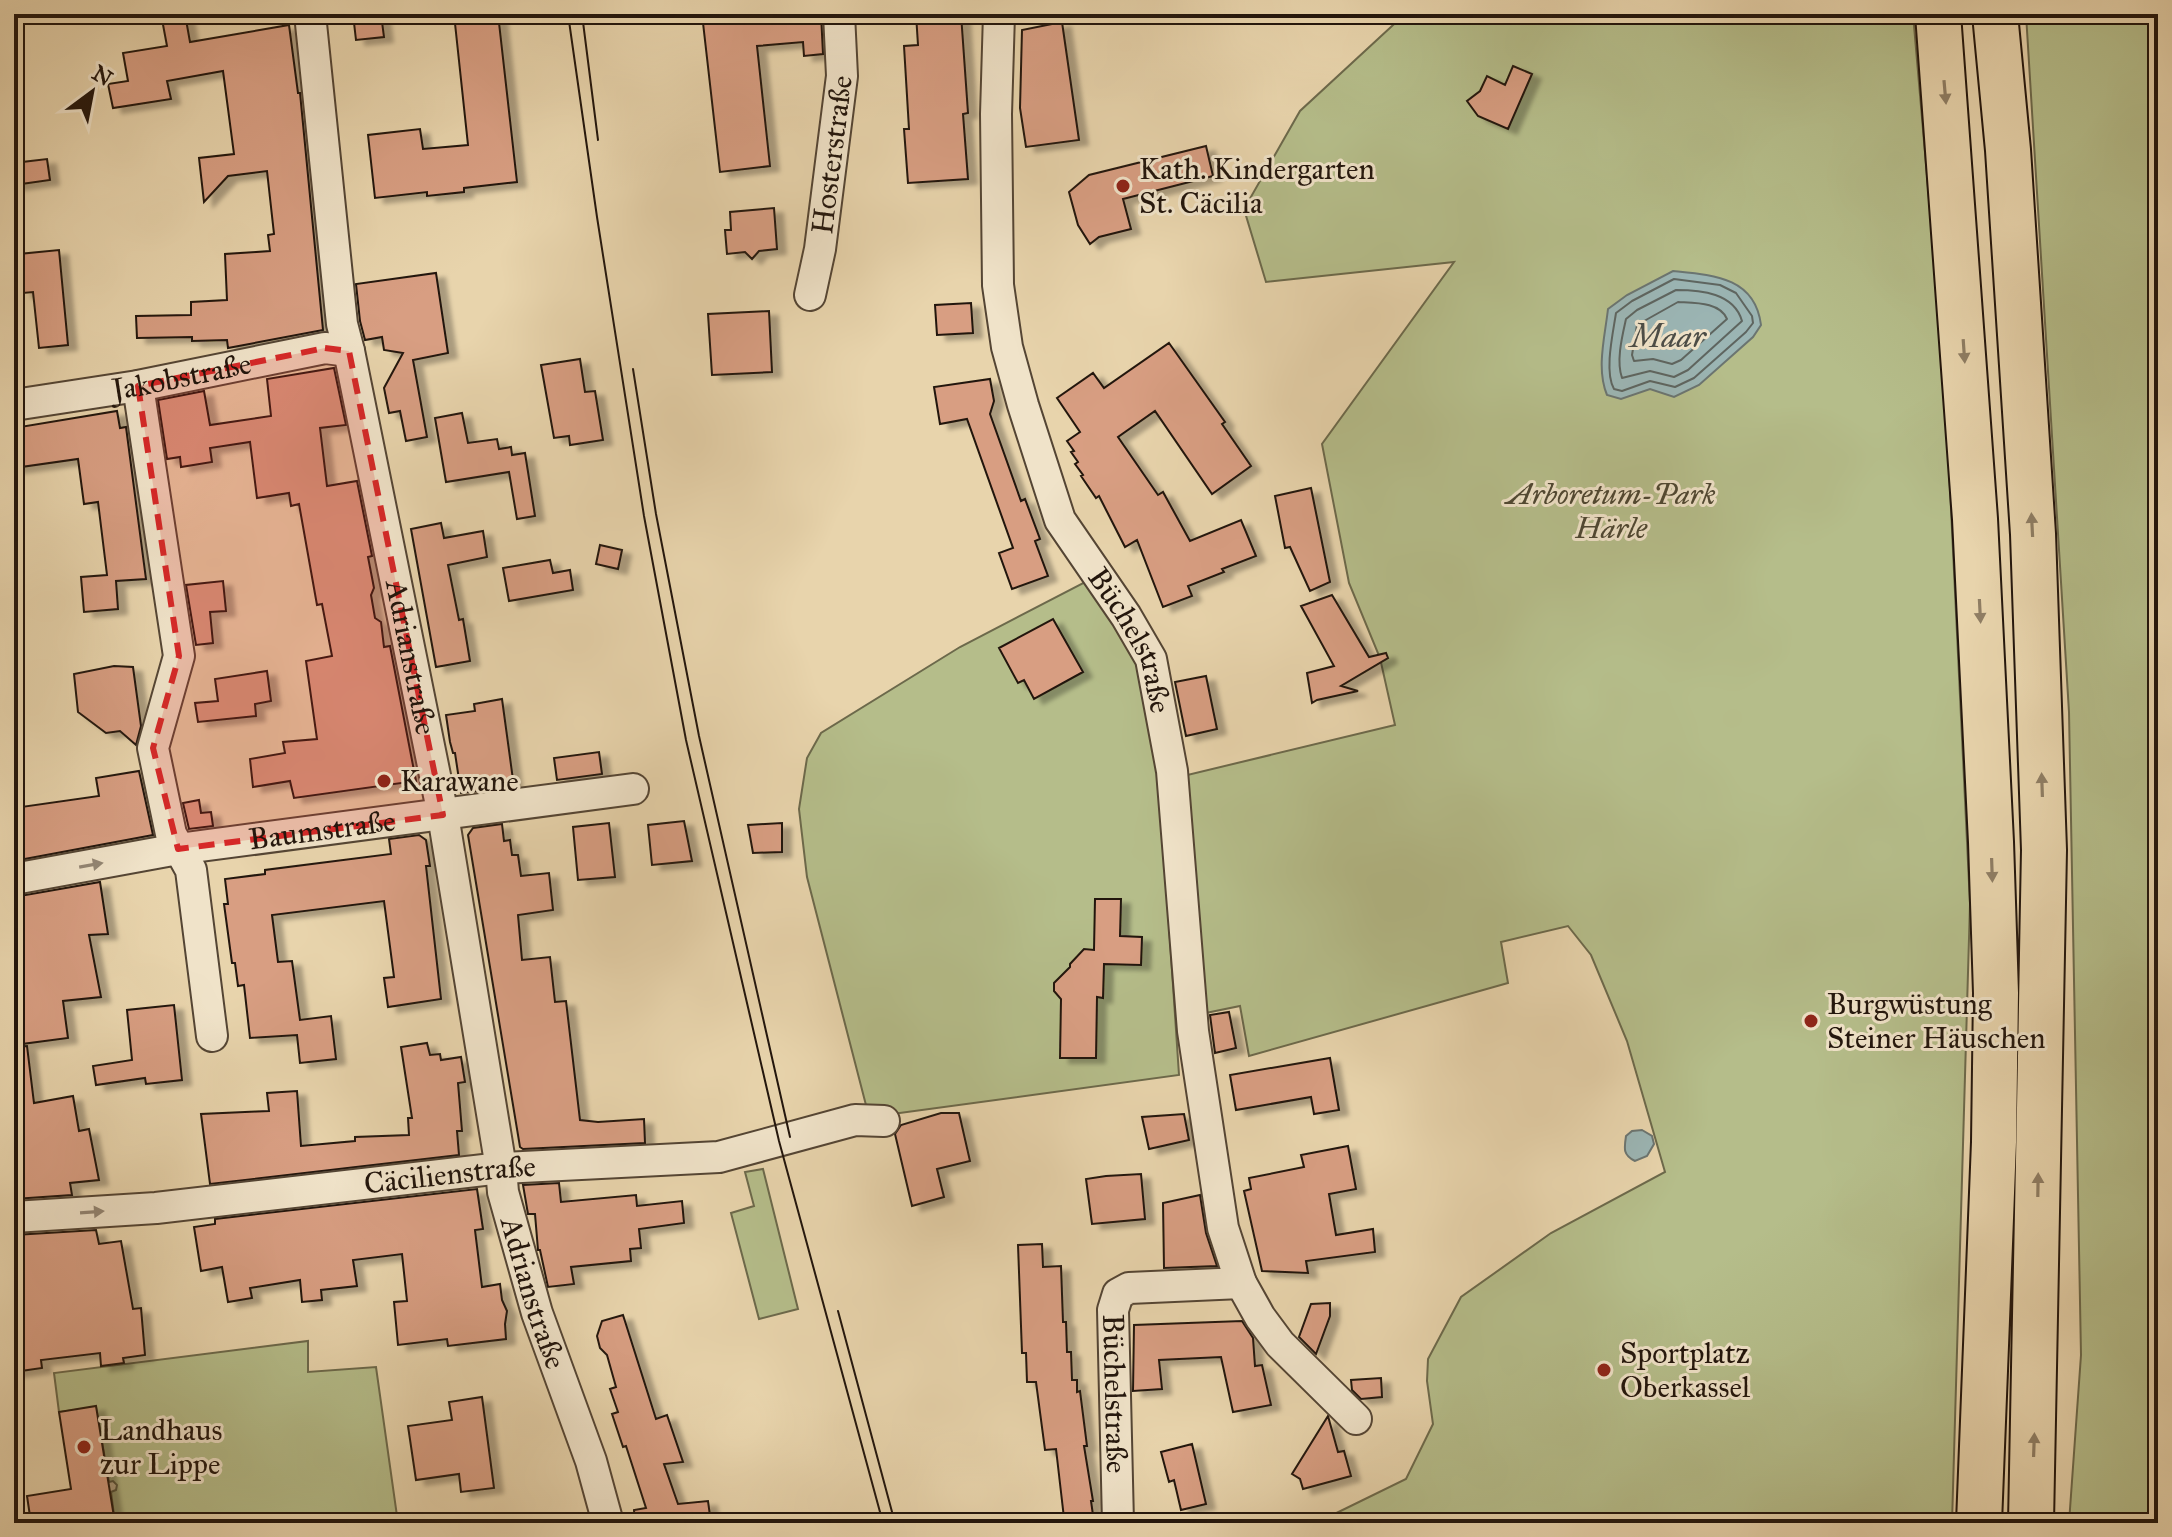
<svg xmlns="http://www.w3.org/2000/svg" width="2172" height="1537" viewBox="0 0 2172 1537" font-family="'IM FELL Great Primer',serif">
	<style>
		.green { fill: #b5bd8a; stroke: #6c694b; stroke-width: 2 }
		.water { fill: #9bb5b4; stroke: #6b7571; stroke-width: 2 }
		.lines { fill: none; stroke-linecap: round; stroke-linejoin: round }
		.shore { stroke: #5e6560; stroke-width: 2 }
		.building { fill: #d89e82; stroke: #22150c; stroke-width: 2; filter: url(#shadow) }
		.minor-casing { stroke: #544534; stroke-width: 34 }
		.trunk-casing { stroke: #22150c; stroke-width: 48 }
		.minor { stroke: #f0e3c9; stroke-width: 30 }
		.trunk { stroke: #e8d4ac; stroke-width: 44 }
		.tram { stroke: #22150c; stroke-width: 2 }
		.oneway { fill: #8f7e64 }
		.oneway2 { fill: #938674 }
		.marked { fill: #d62828; fill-opacity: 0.2; stroke: #d62828; stroke-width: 6; stroke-dasharray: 16 10; stroke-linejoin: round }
		.poi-dot { fill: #8f2418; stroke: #f0e3c9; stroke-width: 3 }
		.labels { text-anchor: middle; stroke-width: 6; stroke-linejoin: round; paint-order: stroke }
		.street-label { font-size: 30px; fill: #22150c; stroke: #f0e3c9 }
		.poi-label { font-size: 30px; fill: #22150c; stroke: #f0e3c9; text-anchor: start }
		.park-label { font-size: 30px; font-style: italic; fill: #4e4732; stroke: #f0e3c9 }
		.water-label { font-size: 32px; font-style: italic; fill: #4c4d47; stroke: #f0e3c9 }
	</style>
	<defs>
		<filter id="shadow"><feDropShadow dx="9" dy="5" stdDeviation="2" flood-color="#0004"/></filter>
	</defs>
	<rect width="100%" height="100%" fill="#e8d4ac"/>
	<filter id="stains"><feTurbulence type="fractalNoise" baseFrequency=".0025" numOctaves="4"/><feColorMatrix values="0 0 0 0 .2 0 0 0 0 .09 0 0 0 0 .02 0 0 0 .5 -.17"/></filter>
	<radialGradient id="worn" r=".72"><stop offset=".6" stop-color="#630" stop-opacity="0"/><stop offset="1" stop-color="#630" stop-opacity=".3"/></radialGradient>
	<path class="green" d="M1405,14H1913L1945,384L1970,904L1952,1523H1316L1406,1479L1433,1424L1427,1381L1428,1359L1461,1297L1551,1233L1665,1172L1627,1041L1591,955L1568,926L1501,942L1508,983L1249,1056L1240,1006L1196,1015L1179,777L1395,725L1380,658L1349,583L1322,444L1454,262L1266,282L1244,209L1300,111Z
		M2026,14H2158V1523H2069L2081,1355L2069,712Z
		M1089,580L1146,670L1159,775L1179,1075L885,1115L867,1109L807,877L799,809L807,758L821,733L960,647Z
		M763,1169L798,1309L759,1319L731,1213L754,1206L745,1172Z
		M308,1341V1372L376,1367L398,1523H115L111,1492L116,1490L117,1485L113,1481L109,1482L96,1407L59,1412L54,1373Z"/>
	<path class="water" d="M1673,271C1713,275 1755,277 1761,325L1753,337L1699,385L1674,397L1650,389L1621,399L1607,395C1596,369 1605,336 1608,309L1627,295Z
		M1642,1130L1652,1136L1654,1144L1647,1156L1635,1161C1623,1155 1624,1149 1626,1136L1632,1131Z"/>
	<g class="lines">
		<path class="shore" d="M1674,279L1720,285L1736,293L1752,316L1753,323L1746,332L1694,378L1675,387L1650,381L1622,391L1614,389C1604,372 1613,333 1616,313L1632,301Z
			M1676,290C1701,290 1734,293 1742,321L1688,370L1674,377L1650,371L1622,378C1616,361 1622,337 1626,319L1637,310Z
			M1678,302C1695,303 1720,302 1727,319L1681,360L1672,364L1653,359L1634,361L1632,355L1637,325Z"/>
	</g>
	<path class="building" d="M161,14H185L190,42L289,25L298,93H300L323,330L228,348L227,340L192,341V337L137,338L136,316L191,315V302L227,300L225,254L270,251L268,235L274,234L267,171L228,176L204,202L199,158L234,154L223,71L167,81L171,99L113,108L108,84L128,81L123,53L167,46Z
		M353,14H381L384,37L356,40Z
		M454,14H498L517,182L464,188V192L427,196V192L375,198L368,135L420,129L423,149L468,145Z
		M702,14H821L823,54L804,56L803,42L757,46L770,166L720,172Z
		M916,14H961L968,113L963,114L968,179L908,183L904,129H909L904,46L918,45Z
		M1062,22L1079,140L1026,147L1020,108L1022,30Z
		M1513,66L1532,74L1508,129L1478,116L1467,101L1480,91L1487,76L1505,85Z
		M1206,146L1213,176L1123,199L1131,229L1099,237L1090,244L1078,225L1069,192L1089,175Z
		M47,159L50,180L14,185V163Z
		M774,208L777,249L759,251L752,259L745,252L727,254L725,230H731L730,212Z
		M59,250L68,345L39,348L33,292L23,293L19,254Z
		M436,273L448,353L413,360L427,437L406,441L400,411L389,413L384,388L403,353L384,350L382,337L365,340L360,321L356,284Z
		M971,303L973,333L937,335L935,305Z
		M769,311L772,372L712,375L708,314Z
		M1169,343L1225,422L1222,424L1251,466L1212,494L1155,411L1118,437L1158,495L1163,492L1190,541L1241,520L1256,556L1222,569L1224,572L1188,586L1192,596L1163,607L1137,540L1125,547L1099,496L1096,498L1081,476L1083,475L1075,464L1078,462L1071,452L1074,451L1067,441L1080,432L1057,398L1093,373L1104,388Z
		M580,359L585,392L595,391L603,440L570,445L569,436L554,438L541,365Z
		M334,368L346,425L320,428L327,486L357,481L372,556L368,557L374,588L371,595L375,618L381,622L384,647L390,646L416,781L294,798L290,781L253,787L250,759L285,753L283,742L317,739L306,661L332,656L322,604L317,605L299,504L291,506L289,493L257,498L250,442L210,448L212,462L181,467L180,457L167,459L158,400L204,391L210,425L271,416L267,379Z
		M990,379L994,401L990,414L1021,501L1025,499L1040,539L1035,541L1048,576L1012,589L999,553L1013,548L967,419L940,424L934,387Z
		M117,411L120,428L126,427L146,579L116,581L118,609L84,612L81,577L107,575L98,502L84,504L78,459L14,468V428Z
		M462,413L468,443L497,439L499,449L511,447L512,455L525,453L535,516L517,519L509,472L446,482L435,418Z
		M1311,488L1330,582L1310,591L1290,547L1285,548L1275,496Z
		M441,523L444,538L483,531L487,557L448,565L459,620L463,619L470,661L436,667L411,529Z
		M600,545L622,550L618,569L596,564Z
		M550,560L553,573L570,570L573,590L509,601L503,568Z
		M223,581L226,611L210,612L213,643L196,645L186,585Z
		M1332,595L1369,657L1386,653L1388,658L1341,686L1358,691L1317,700L1312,703L1307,673L1334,666L1301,606Z
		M1053,619L1083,672L1034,699L1024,680L1018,683L999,648Z
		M114,666L133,667L141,726L136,745L120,731L106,733L78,712L74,674Z
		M267,671L271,701L255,704L256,716L198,722L195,703L218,701L215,679Z
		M1206,676L1217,729L1186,736L1175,682Z
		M502,699L514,787L461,793L455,753H453L450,742L446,715L475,711L474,704Z
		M599,752L602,774L557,780L554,758Z
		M139,771L153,835L14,861V808L99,796L96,778Z
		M199,800L201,813L211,812L213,826L189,829L183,803Z
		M684,821L692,861L652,865L648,825Z
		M609,823L615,877L578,880L573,827Z
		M782,823V852L753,853L748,825Z
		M502,824L504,841L510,840L512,855H518L521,876L549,873L553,910L518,915L522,960L550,957L555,1002L566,1001L580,1120L598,1122L644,1119L645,1143L523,1149L520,1147L468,835L473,828Z
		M419,835L426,840L430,866H426L441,999L388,1007L384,978L394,977L384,901L272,915L278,962L292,961L300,1020L331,1016L336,1059L300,1063L297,1035L250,1038L244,985L238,986L235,963H232L224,904H228L225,879L265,874V870L391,854L389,839Z
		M100,882L108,934L89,935L101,997L63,1001L68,1038L14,1045V897Z
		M1095,899H1121L1120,936L1142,937L1141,965L1104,964L1103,998L1097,997L1096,1058H1060L1061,999L1054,991V983L1070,967V964L1084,949L1094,950Z
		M174,1005L182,1080L146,1084L145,1078L96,1085L93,1066L132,1060L127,1010Z
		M1229,1012L1236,1048L1215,1053L1210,1015Z
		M427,1043L430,1055L440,1054L441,1060L461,1057L465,1082L458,1083L462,1131H457L459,1155L210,1184L201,1114L269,1111L267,1093L297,1091L301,1146L355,1141V1137L409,1135L408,1118H412L401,1047Z
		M27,1046L34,1103L73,1096L79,1131L89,1129L99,1180L70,1183L72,1195L14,1199V1047Z
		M1330,1058L1339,1110L1314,1114L1311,1097L1236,1110L1230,1075Z
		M941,1113H959L970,1161L937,1169L944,1197L912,1206L895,1134L901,1125Z
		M1184,1114L1189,1140L1149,1149L1142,1117Z
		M1348,1146L1356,1189L1329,1194L1336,1235L1373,1229L1375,1252L1306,1261L1308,1273L1262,1271L1244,1191L1251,1189L1249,1178L1304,1167L1301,1155Z
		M1141,1174L1145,1219L1092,1224L1086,1179L1106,1176Z
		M559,1183L561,1202L636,1195L637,1206L682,1201L684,1223L639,1229L641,1248L630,1249L631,1261L571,1267L574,1284L548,1287L540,1250H538L535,1214H528L523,1185Z
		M477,1189L483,1229L475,1230L482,1287L500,1284L502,1300L507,1311L505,1324L506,1339L448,1346L447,1339L398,1345L394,1302L407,1301L402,1254L353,1260L357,1286L321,1290L322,1300L302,1302L300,1280L250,1288L252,1298L228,1302L222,1267L201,1271L194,1227L215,1224V1219Z
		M1200,1195L1206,1233L1217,1266L1164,1268L1163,1203Z
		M96,1230L99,1244L121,1241L133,1309L141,1308L145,1355L123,1358L124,1363L101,1366L100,1353L41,1360L42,1368L14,1372V1235Z
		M1042,1244L1043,1267L1061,1266L1063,1322H1066L1067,1352H1071L1072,1380H1077V1392L1080,1391L1087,1446H1084L1093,1501H1091L1093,1515L1064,1518L1056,1449L1045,1450L1036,1382H1027L1026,1353H1022L1018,1245Z
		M1330,1303V1316L1316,1354L1299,1337L1311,1304Z
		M623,1315L656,1419L667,1415L683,1462L664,1464L678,1504L708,1501L711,1523H635L634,1510L646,1508L626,1446L623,1447L612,1414L618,1412L610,1389L616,1387L607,1355L600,1348L597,1336L602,1321Z
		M1242,1321L1253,1338L1255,1366L1262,1365L1271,1405L1233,1412L1221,1357L1159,1360L1162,1389L1133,1391L1134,1325Z
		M1381,1378L1382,1397L1361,1399L1352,1390L1351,1380Z
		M482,1397L494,1488L461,1492L459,1474L416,1480L408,1426L452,1420L449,1402Z
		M96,1406L115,1523H31L27,1496L71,1489L59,1412Z
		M1328,1416L1338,1452L1344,1451L1351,1476L1303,1489L1300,1479L1292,1474Z
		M1192,1444L1206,1504L1181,1510L1174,1480L1169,1482L1161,1452Z"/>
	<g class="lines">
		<defs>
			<g id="minor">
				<path id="s1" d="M310,14L342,324L349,351L443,815L501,1168L503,1192L537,1313L591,1461L608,1523"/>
				<path id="s2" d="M999,14L996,114L998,285L1007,347L1023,405L1060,520L1126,616L1151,659L1172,771L1193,1031L1223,1228L1241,1283L1129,1288L1118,1294L1113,1310L1118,1523"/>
				<path id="s3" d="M810,295L820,249L842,76L839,14"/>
				<path d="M138,386L179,656L153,748L171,834L191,870L212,1036"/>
				<path id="s4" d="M14,405L138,386L325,348L349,351"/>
				<path id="s5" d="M14,879L178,849L633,789"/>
				<path id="s6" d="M14,1217L156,1208L501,1168L719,1157L855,1120L884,1121"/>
				<path d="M1241,1283L1260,1317L1280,1344L1356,1419"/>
			</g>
			<path id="trunk" d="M1938,14L1975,519L1991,842L1996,993L1994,1142L1979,1523
				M1995,14L2008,150L2033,534L2044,850L2031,1523"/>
		</defs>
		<use href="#minor" class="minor-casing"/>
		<use href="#trunk" class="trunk-casing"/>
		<use href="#minor" class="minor"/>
		<use href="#trunk" class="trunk"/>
		<path class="tram" d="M568,14L597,217L644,516L686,740L779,1141L883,1523
			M582,14L598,140
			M633,369L656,514L699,736L790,1137
			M838,1311L895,1523"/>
	</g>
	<defs><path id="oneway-solid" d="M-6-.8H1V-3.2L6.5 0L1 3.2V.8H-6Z" transform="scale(2)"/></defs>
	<g class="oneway">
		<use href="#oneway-solid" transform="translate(1945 92) rotate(85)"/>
		<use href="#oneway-solid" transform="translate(1964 351) rotate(86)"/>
		<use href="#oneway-solid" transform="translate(2032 525) rotate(-93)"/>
		<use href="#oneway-solid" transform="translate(1980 611) rotate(87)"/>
		<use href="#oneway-solid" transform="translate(2042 785) rotate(-92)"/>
		<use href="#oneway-solid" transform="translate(1992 870) rotate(88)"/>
		<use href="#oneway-solid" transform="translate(2038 1185) rotate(-89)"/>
		<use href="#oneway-solid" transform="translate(2034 1445) rotate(-88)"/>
	</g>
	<g class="oneway2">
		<use href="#oneway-solid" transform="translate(91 865) rotate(-10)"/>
		<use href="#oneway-solid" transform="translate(92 1212) rotate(-4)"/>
	</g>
	<path class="marked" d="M325,348L349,351L443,815L178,849L153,748L179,656L138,386Z"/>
	<g class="poi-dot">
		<circle cx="1123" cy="186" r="8"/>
		<circle cx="384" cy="781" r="8"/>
		<circle cx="1811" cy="1021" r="8"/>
		<circle cx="1604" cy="1370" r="8"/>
		<circle cx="84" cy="1447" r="8"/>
	</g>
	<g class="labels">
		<g class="street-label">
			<text dy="10" stroke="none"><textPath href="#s3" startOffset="142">Hosterstraße</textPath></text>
			<text dy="10" stroke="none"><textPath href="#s4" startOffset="170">Jakobstraße</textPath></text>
			<text dy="10" stroke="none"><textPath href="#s2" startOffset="656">Büchelstraße</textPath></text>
			<text dy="10" stroke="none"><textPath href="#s1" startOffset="652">Adrianstraße</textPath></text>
			<text dy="10" stroke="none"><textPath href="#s5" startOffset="312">Baumstraße</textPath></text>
			<text dy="10" stroke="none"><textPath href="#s6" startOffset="438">Cäcilienstraße</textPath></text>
			<text dy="10" stroke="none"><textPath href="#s1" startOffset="1300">Adrianstraße</textPath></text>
			<text dy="10" stroke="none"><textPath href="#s2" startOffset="1538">Büchelstraße</textPath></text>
		</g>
		<g class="poi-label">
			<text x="1139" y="179">Kath. Kindergarten<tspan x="1139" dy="34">St. Cäcilia</tspan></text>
			<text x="400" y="791">Karawane</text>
			<text x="1827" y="1014">Burgwüstung<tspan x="1827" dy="34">Steiner Häuschen</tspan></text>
			<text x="1620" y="1363">Sportplatz<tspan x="1620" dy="34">Oberkassel</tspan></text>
			<text x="100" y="1440">Landhaus<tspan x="100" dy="34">zur Lippe</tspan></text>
		</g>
		<g class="park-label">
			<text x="1611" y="504">Arboretum-Park<tspan x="1611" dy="34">Härle</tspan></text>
		</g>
		<g class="water-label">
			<text x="1668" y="347">Maar</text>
		</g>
	</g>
	<rect width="2172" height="1537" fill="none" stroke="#e8d4ac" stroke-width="48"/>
	<rect x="16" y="16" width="2140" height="1505" fill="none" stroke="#22150c" stroke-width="4"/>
	<rect x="24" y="24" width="2124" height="1489" fill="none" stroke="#22150c" stroke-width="2"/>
	<g transform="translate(92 92) rotate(32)" stroke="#f0e3c9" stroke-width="6" paint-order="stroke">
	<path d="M0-6L14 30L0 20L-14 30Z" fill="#22150c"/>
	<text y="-12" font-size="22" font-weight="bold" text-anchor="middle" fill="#22150c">N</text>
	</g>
	<rect width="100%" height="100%" filter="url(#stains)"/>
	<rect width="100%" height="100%" fill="url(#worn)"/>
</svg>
